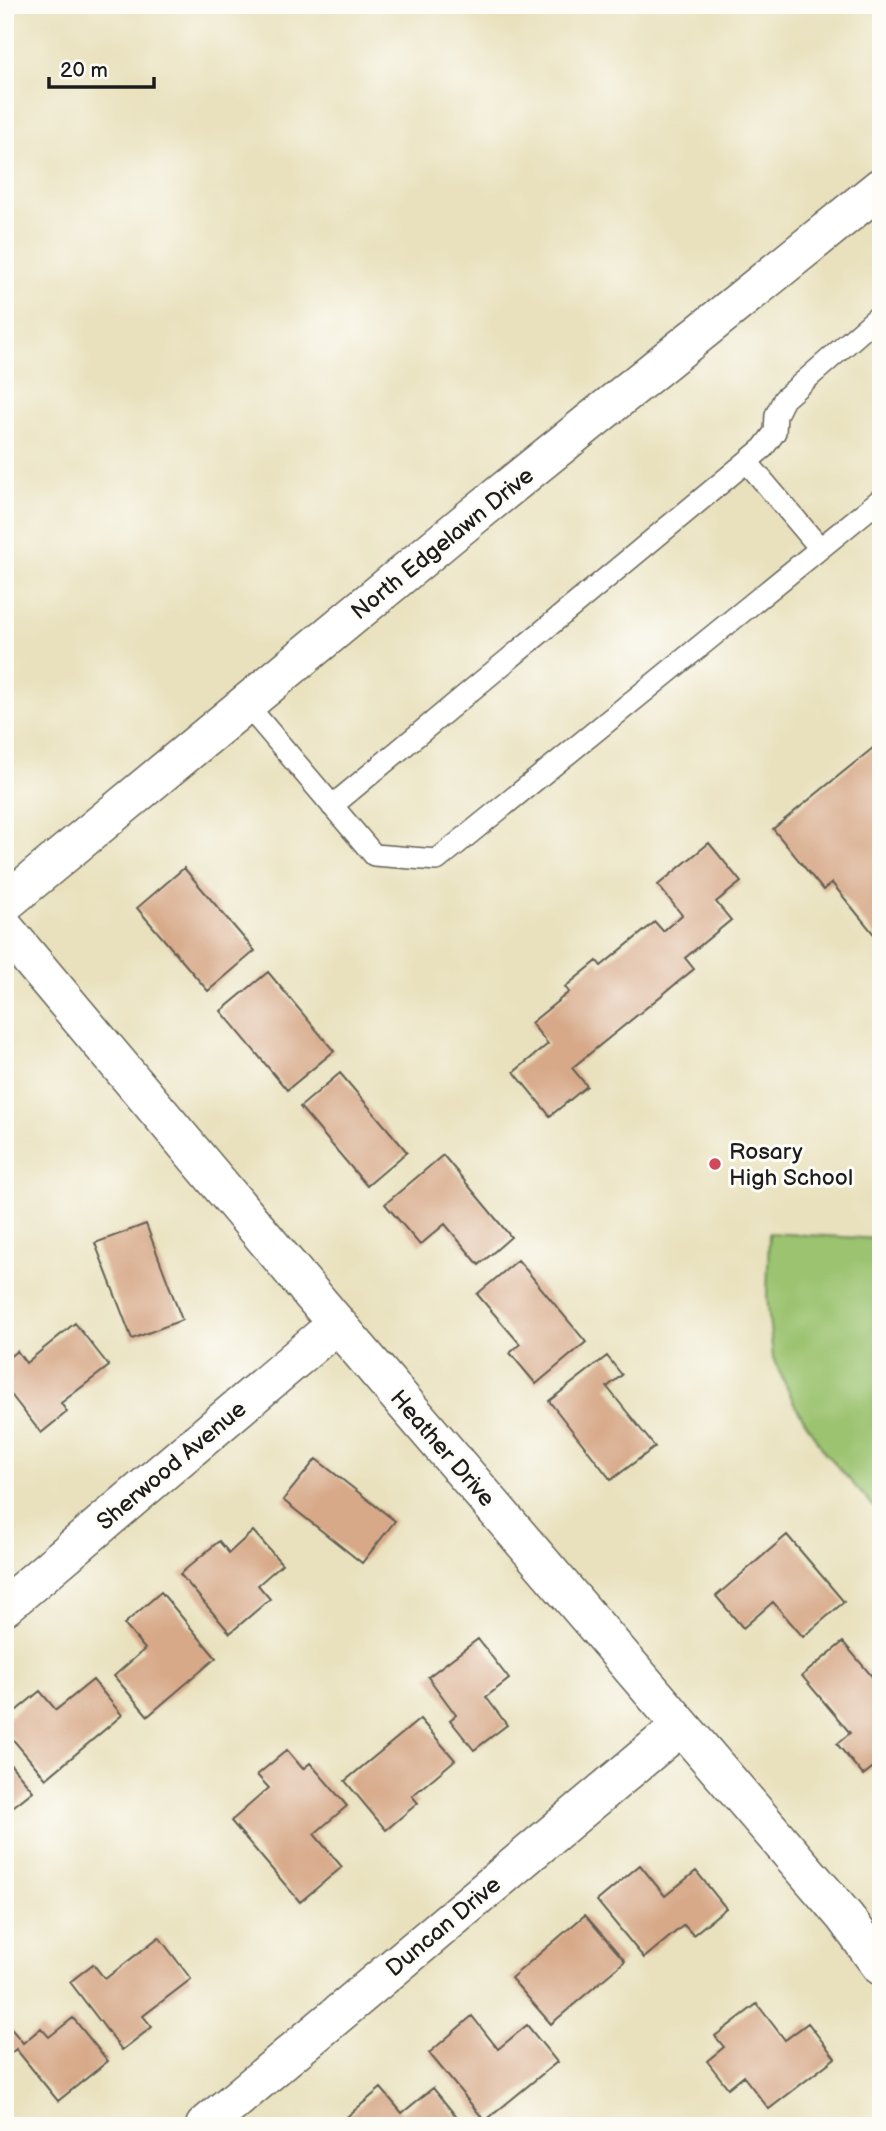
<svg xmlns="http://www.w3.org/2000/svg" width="886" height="2131" viewBox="0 0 886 2131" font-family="'Balsamiq Sans',sans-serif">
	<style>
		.green { fill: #9bc36f; stroke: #5c7046; stroke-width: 2 }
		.building { fill: #d7a988 }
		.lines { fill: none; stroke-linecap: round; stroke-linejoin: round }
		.lane-casing { stroke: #646155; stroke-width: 24 }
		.street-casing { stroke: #646155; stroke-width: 41 }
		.secondary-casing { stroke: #646155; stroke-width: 41 }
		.lane { stroke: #fff; stroke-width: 21 }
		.street { stroke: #fff; stroke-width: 38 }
		.secondary { stroke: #fff; stroke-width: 38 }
		.poi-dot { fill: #d1495b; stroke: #fdfcf7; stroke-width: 2.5 }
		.labels { text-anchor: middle; stroke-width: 6; stroke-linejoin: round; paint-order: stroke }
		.street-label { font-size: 23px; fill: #1c1c1c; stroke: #fdfcf7 }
		.poi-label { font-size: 23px; fill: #1c1c1c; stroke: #fdfcf7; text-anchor: start }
	</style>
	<rect width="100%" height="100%" fill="#fdfcf7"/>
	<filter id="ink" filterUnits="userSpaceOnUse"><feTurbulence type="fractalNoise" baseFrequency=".0143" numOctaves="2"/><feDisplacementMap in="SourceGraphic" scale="14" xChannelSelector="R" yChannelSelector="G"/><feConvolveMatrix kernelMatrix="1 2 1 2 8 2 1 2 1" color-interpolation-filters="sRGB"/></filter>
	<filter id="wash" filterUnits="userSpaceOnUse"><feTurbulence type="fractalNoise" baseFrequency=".00686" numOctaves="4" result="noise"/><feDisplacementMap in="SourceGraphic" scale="28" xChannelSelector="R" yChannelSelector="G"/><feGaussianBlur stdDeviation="1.57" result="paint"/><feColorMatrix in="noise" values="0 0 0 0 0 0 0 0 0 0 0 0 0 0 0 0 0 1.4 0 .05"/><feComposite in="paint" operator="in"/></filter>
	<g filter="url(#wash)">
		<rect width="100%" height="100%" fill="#e9e1be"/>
		<path class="green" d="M769,1233L881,1239V1515L825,1453L796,1407L773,1358L767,1296Z"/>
		<g id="blocks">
			<path class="building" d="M879,743L881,745V943L832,883L823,890L773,829Z
				M709,843L741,882L716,902L731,920L685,958L694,969L572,1068L587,1086L550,1116L514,1072L548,1044L531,1023L569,992L565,987L597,961L601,966L655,922L663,931L682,915L658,885Z
				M184,868L255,951L208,991L137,908Z
				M268,972L334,1051L287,1090L221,1011Z
				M340,1073L407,1152L367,1186L300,1107Z
				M443,1155L511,1237L479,1265L445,1224L420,1245L385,1204Z
				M146,1224L182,1320L132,1339L95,1243Z
				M518,1260L586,1342L536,1384L510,1353L520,1344L477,1294Z
				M75,1323L109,1366L61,1403L67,1412L41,1433L5,1387V1360L17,1351L26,1363Z
				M607,1356L622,1375L607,1387L655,1447L611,1480L549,1401Z
				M316,1459L395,1521L362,1563L283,1500Z
				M253,1531L282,1564L258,1585L270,1599L230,1633L180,1574L219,1541L229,1553Z
				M787,1535L844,1602L803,1637L773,1602L743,1628L716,1596Z
				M161,1592L216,1658L148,1716L114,1676L145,1649L124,1624Z
				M478,1639L509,1679L486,1697L507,1725L474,1750L450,1720L456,1715L428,1677Z
				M843,1642L881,1687V1761L863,1775L837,1744L850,1733L802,1676Z
				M93,1680L122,1715L46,1779L5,1730V1720L40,1691L56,1710Z
				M420,1719L455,1760L412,1796L418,1803L386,1830L345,1781Z
				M287,1750L303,1769L310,1763L347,1806L314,1834L342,1867L300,1902L231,1821L269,1788L257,1775Z
				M5,1758L33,1791L5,1813Z
				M640,1865L665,1896L696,1871L726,1908L693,1935L684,1925L644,1958L597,1901Z
				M585,1915L625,1961L551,2024L511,1978Z
				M159,1937L191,1979L143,2016L152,2027L122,2050L70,1982L93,1964L105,1979Z
				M757,2004L785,2040L808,2023L835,2058L769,2109L743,2076L728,2088L707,2061L724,2047L715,2036Z
				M472,2016L498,2049L527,2025L557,2062L485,2121L429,2053Z
				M73,2018L108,2061L58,2101L16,2049L5,2058V2021L23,2043L41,2028L49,2037Z
				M381,2088L402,2113L433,2088L464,2126H346L342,2121Z"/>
		</g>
	</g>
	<g filter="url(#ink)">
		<use href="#blocks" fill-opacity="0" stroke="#646155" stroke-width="2"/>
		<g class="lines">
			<defs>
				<path id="lane" d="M747,462L820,548
					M246,704L374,855L437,860L881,499
					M332,806L763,448L775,432L776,415L784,399L881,314"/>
				<path id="street" d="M5,929L337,1324L845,1917L881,1966
					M5,1606L337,1324
					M205,2126L681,1726"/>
				<path id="secondary" d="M5,903L472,517L881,187"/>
			</defs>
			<use href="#lane" class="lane-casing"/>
			<use href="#street" class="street-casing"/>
			<use href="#secondary" class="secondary-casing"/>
			<use href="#lane" class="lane"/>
			<use href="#street" class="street"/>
			<use href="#secondary" class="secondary"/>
		</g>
	</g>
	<circle class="poi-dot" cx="715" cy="1164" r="7"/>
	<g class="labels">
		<g class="street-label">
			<text transform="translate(442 543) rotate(-39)" y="8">North Edgelawn Drive</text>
			<text transform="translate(443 1448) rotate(49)" y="8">Heather Drive</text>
			<text transform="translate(171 1465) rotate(-40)" y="8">Sherwood Avenue</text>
			<text transform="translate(443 1926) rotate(-40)" y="8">Duncan Drive</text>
		</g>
		<g class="poi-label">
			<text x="729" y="1159">Rosary<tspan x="729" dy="26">High School</tspan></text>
		</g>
	</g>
	<rect width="886" height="2131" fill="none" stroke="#fdfcf7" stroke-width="28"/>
	<path d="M49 77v10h105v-10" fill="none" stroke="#1c1c1c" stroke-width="3.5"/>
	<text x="60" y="77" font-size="21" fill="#1c1c1c" stroke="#fdfcf7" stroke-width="5" paint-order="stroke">20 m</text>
</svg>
